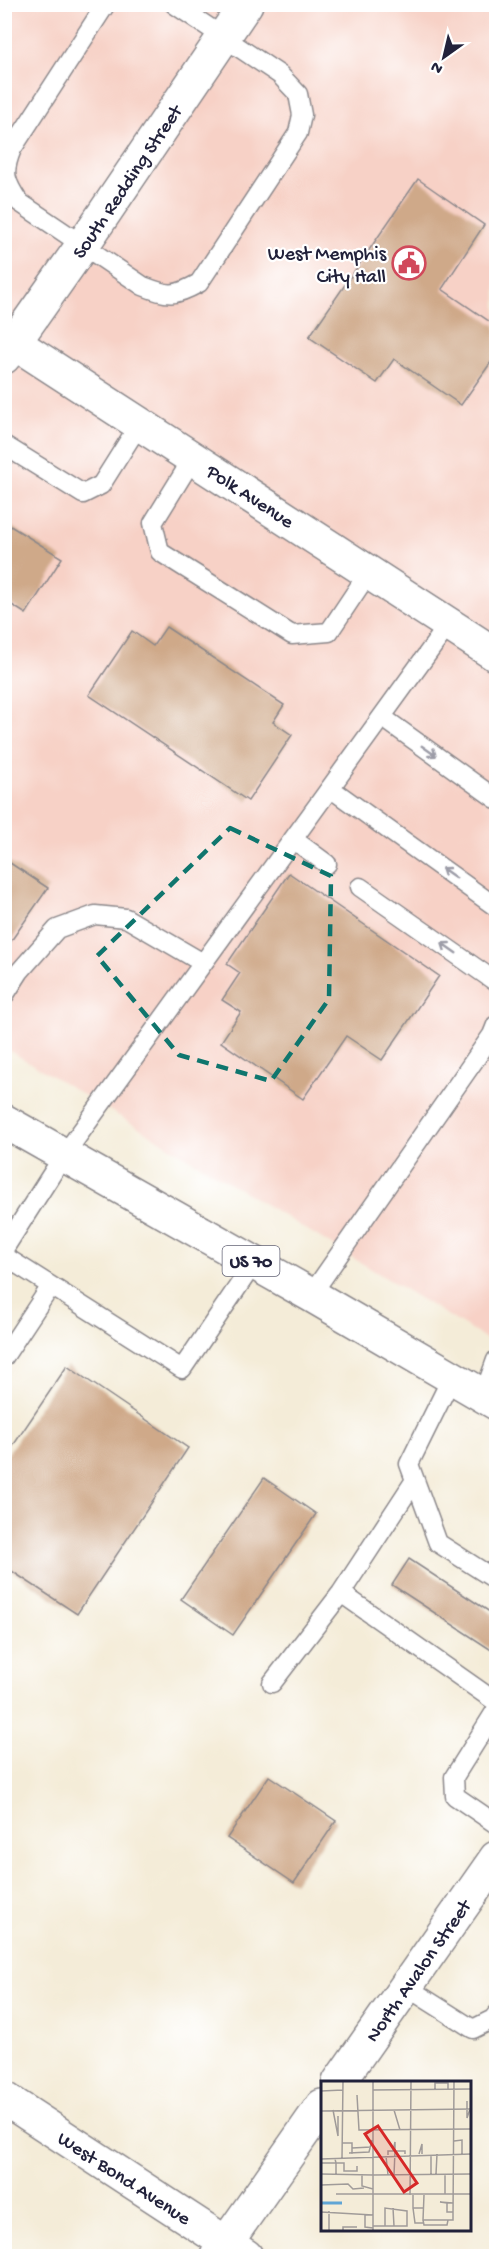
<svg xmlns="http://www.w3.org/2000/svg" width="501" height="2261" viewBox="0 0 501 2261" font-family="'Gochi Hand',sans-serif">
	<style>
		.built { fill: #f7d1c6 }
		.building { fill: #cfa989 }
		.lines { fill: none; stroke-linecap: round; stroke-linejoin: round }
		.service-casing { stroke: #8b878a; stroke-width: 21 }
		.minor-casing { stroke: #8b878a; stroke-width: 36 }
		.tertiary-casing { stroke: #8b878a; stroke-width: 36 }
		.primary-casing { stroke: #8b878a; stroke-width: 36 }
		.service { stroke: #fff; stroke-width: 18 }
		.minor { stroke: #fff; stroke-width: 33 }
		.tertiary { stroke: #fff; stroke-width: 33 }
		.primary { stroke: #fff; stroke-width: 33 }
		.oneway { stroke: #9c9ca7 }
		.marked { fill: none; stroke: #0f766e; stroke-width: 4.5; stroke-dasharray: 12 8; stroke-linejoin: round }
		.labels { text-anchor: middle; stroke-width: 4.5; stroke-linejoin: round; paint-order: stroke }
		.shield { fill: #fff; stroke: #646476; stroke-width: 1.5 }
		.shield-label { font-size: 18px; font-weight: bold; fill: #22223b }
		.street-label { font-size: 20px; fill: #22223b; stroke: #fff }
		.poi-label { font-size: 20px; fill: #22223b; stroke: #fff; text-anchor: end }
		.inset-river { fill: none; stroke: #60a5d5; stroke-width: 3 }
		.inset-road { fill: none; stroke: #a09b99; stroke-width: 1.5 }
		.view { fill: #d62828; fill-opacity: 0.15; stroke: #d62828; stroke-width: 3 }
		.inset-edge { fill: none; stroke: #22223b; stroke-width: 3 }
	</style>
	<rect width="100%" height="100%" fill="#fff"/>
	<filter id="ink" filterUnits="userSpaceOnUse"><feTurbulence type="fractalNoise" baseFrequency=".0167" numOctaves="2"/><feDisplacementMap in="SourceGraphic" scale="12" xChannelSelector="R" yChannelSelector="G"/><feConvolveMatrix kernelMatrix="1 2 1 2 8 2 1 2 1" color-interpolation-filters="sRGB"/></filter>
	<filter id="wash" filterUnits="userSpaceOnUse"><feTurbulence type="fractalNoise" baseFrequency=".008" numOctaves="4" result="noise"/><feDisplacementMap in="SourceGraphic" scale="24" xChannelSelector="R" yChannelSelector="G"/><feGaussianBlur stdDeviation="1.35" result="paint"/><feColorMatrix in="noise" values="0 0 0 0 0 0 0 0 0 0 0 0 0 0 0 0 0 1.4 0 .05"/><feComposite in="paint" operator="in"/></filter>
	<g filter="url(#wash)">
		<rect width="100%" height="100%" fill="#f4ecd8"/>
		<path class="built" d="M5,5H496V1345L156,1138L5,1048Z"/>
		<g id="blocks">
			<path class="building" d="M418,179L484,225L442,289L496,326V355L461,405L394,359L377,383L309,337Z
				M4,522L62,558L26,614L4,600Z
				M166,627L284,705L273,722L292,735L248,801L89,695L132,631L153,646Z
				M4,859L48,888L4,951Z
				M289,873L439,976L382,1060L346,1036L303,1099L221,1042L241,1012L222,1000L240,973L227,964Z
				M67,1366L188,1448L77,1614L4,1566V1459Z
				M264,1478L316,1514L233,1635L181,1599Z
				M409,1559L496,1616V1653L392,1585Z
				M269,1776L336,1821L294,1883L227,1838Z"/>
		</g>
	</g>
	<g filter="url(#ink)">
		<use href="#blocks" fill-opacity="0" stroke="#8b878a" stroke-width="1.5"/>
		<g class="lines">
			<defs>
				<path id="service" d="M106,4L12,149C2,173 5,181 19,202L143,286C169,296 174,297 199,283L298,133L302,115L298,94L280,75L174,4
					M4,445L83,494L101,485L140,423
					M193,458L153,523L160,552L292,635L329,632L369,572
					M382,717L496,799
					M330,788L496,907
					M293,839L327,864
					M360,887L496,982
					M4,996L20,971L57,929L95,915L126,918L203,963
					M4,1249L64,1155L449,624
					M4,1256L182,1369L254,1263
					M311,1295L492,1035L496,1025
					M4,1357L51,1286
					M452,1377L409,1464L438,1543L496,1580
					M483,1396L496,1360
					M341,1593L496,1702
					M272,1683L341,1593L415,1480
					M496,1710L454,1777L455,1796L496,1824
					M405,1986L473,2029L493,2019L496,2015"/>
				<path id="minor" d="M4,336L496,655
					M4,357L82,246L246,4
					M4,2098L246,2256"/>
				<path id="tertiary" d="M339,2082L496,1858
					M217,2256L322,2106"/>
				<path id="primary" d="M4,1121L311,1295L496,1403"/>
			</defs>
			<use href="#service" class="service-casing"/>
			<use href="#minor" class="minor-casing"/>
			<use href="#tertiary" class="tertiary-casing"/>
			<use href="#primary" class="primary-casing"/>
			<use href="#service" class="service"/>
			<use href="#minor" class="minor"/>
			<use href="#tertiary" class="tertiary"/>
			<use href="#primary" class="primary"/>
		</g>
		<defs><path id="oneway-shaft" d="M-6 0H5M1.5-3L5.5 0L1.5 3" fill="none" stroke-width="1.6" stroke-linecap="round" stroke-linejoin="round" transform="scale(1.5)"/></defs>
		<g class="oneway">
			<use href="#oneway-shaft" transform="translate(429 751) rotate(35)"/>
			<use href="#oneway-shaft" transform="translate(449 873) rotate(-145)"/>
			<use href="#oneway-shaft" transform="translate(449 948) rotate(-145)"/>
		</g>
	</g>
	<path class="marked" d="M230,828L331,876L329,999L271,1081L179,1055L97,956Z"/>
	<defs>
		<symbol id="civic-ring" viewBox="-11 -11 22 22"><circle r="9.5" fill="#fff" stroke="#d1495b" stroke-width="1.5"/><path d="M-.6-6.5H3V-4.5H.6V-3L4-1V1h2V6H-6V1h2V-1L-.6-3ZM-1.2 2.5V6h2.4V2.5Z" fill="#d1495b"/></symbol>
	</defs>
	<g fill-rule="evenodd">
		<use href="#civic-ring" x="390" y="244" width="38" height="38"/>
	</g>
	<g class="labels">
		<rect class="shield" x="222.5" y="1246" width="57" height="30" rx="4.5"/>
		<g class="shield-label">
			<text x="251" y="1267">US 70</text>
		</g>
		<g class="street-label">
			<text transform="translate(126 181) rotate(-56)" y="7">South Redding Street</text>
			<text transform="translate(251 495) rotate(33)" y="7">Polk Avenue</text>
			<text transform="translate(417 1970) rotate(-55)" y="7">North Avalon Street</text>
			<text transform="translate(125 2177) rotate(33)" y="7">West Bond Avenue</text>
		</g>
		<g class="poi-label">
			<text x="386" y="259">West Memphis<tspan x="386" dy="23">City Hall</tspan></text>
		</g>
	</g>
	<g transform="translate(321 2081)">
		<rect width="150" height="150" fill="#f4ecd8"/>
		<path class="inset-river" d="M0,122H21"/>
		<path class="inset-road" d="M52,0V150M114,8V2H127V8M52,9L150,8M0,10L22,9M36,14L38,49L150,48M146,20V37L149,28M12,29L17,55M73,29L79,49M0,30L150,28M17,55V35M133,60L141,59V73M21,62H31V73M31,67L50,66M72,70L74,61V70H84V73M28,72L48,71L51,59M98,73L101,63V73M67,74V70H74L73,94M110,74V93M65,75L67,94M21,77L22,0M0,78L150,73M14,78L15,82H23V90H36V85M0,82H15V93M0,93L52,94M41,93V105L52,108M115,93L116,73M124,93V113M52,94L150,93M0,104L27,103L32,108L43,107M15,113H150M89,114L90,0M92,114V127H102M103,114L102,139H132V134M72,127L73,145M92,127L94,142H103M0,131L52,134M132,131H126V122L119,121L132,122M44,134V146L52,147M132,134L133,0M102,139L103,144H126L127,139M52,145H86V130L64,127V145M8,150V130M22,150V146H36"/>
		<path class="view" d="M57,45L96,102L83,111L44,53Z"/>
		<rect width="150" height="150" class="inset-edge"/>
	</g>
	<rect width="501" height="2261" fill="none" stroke="#fff" stroke-width="24"/>
	<g transform="translate(444 57) rotate(214)" stroke="#ffffff" stroke-width="4.5" paint-order="stroke">
	<path d="M0-4.5L10 22L0 15L-10 22Z" fill="#22223b"/>
	<text y="-9" font-size="16" font-weight="bold" text-anchor="middle" fill="#22223b">N</text>
	</g>
</svg>
